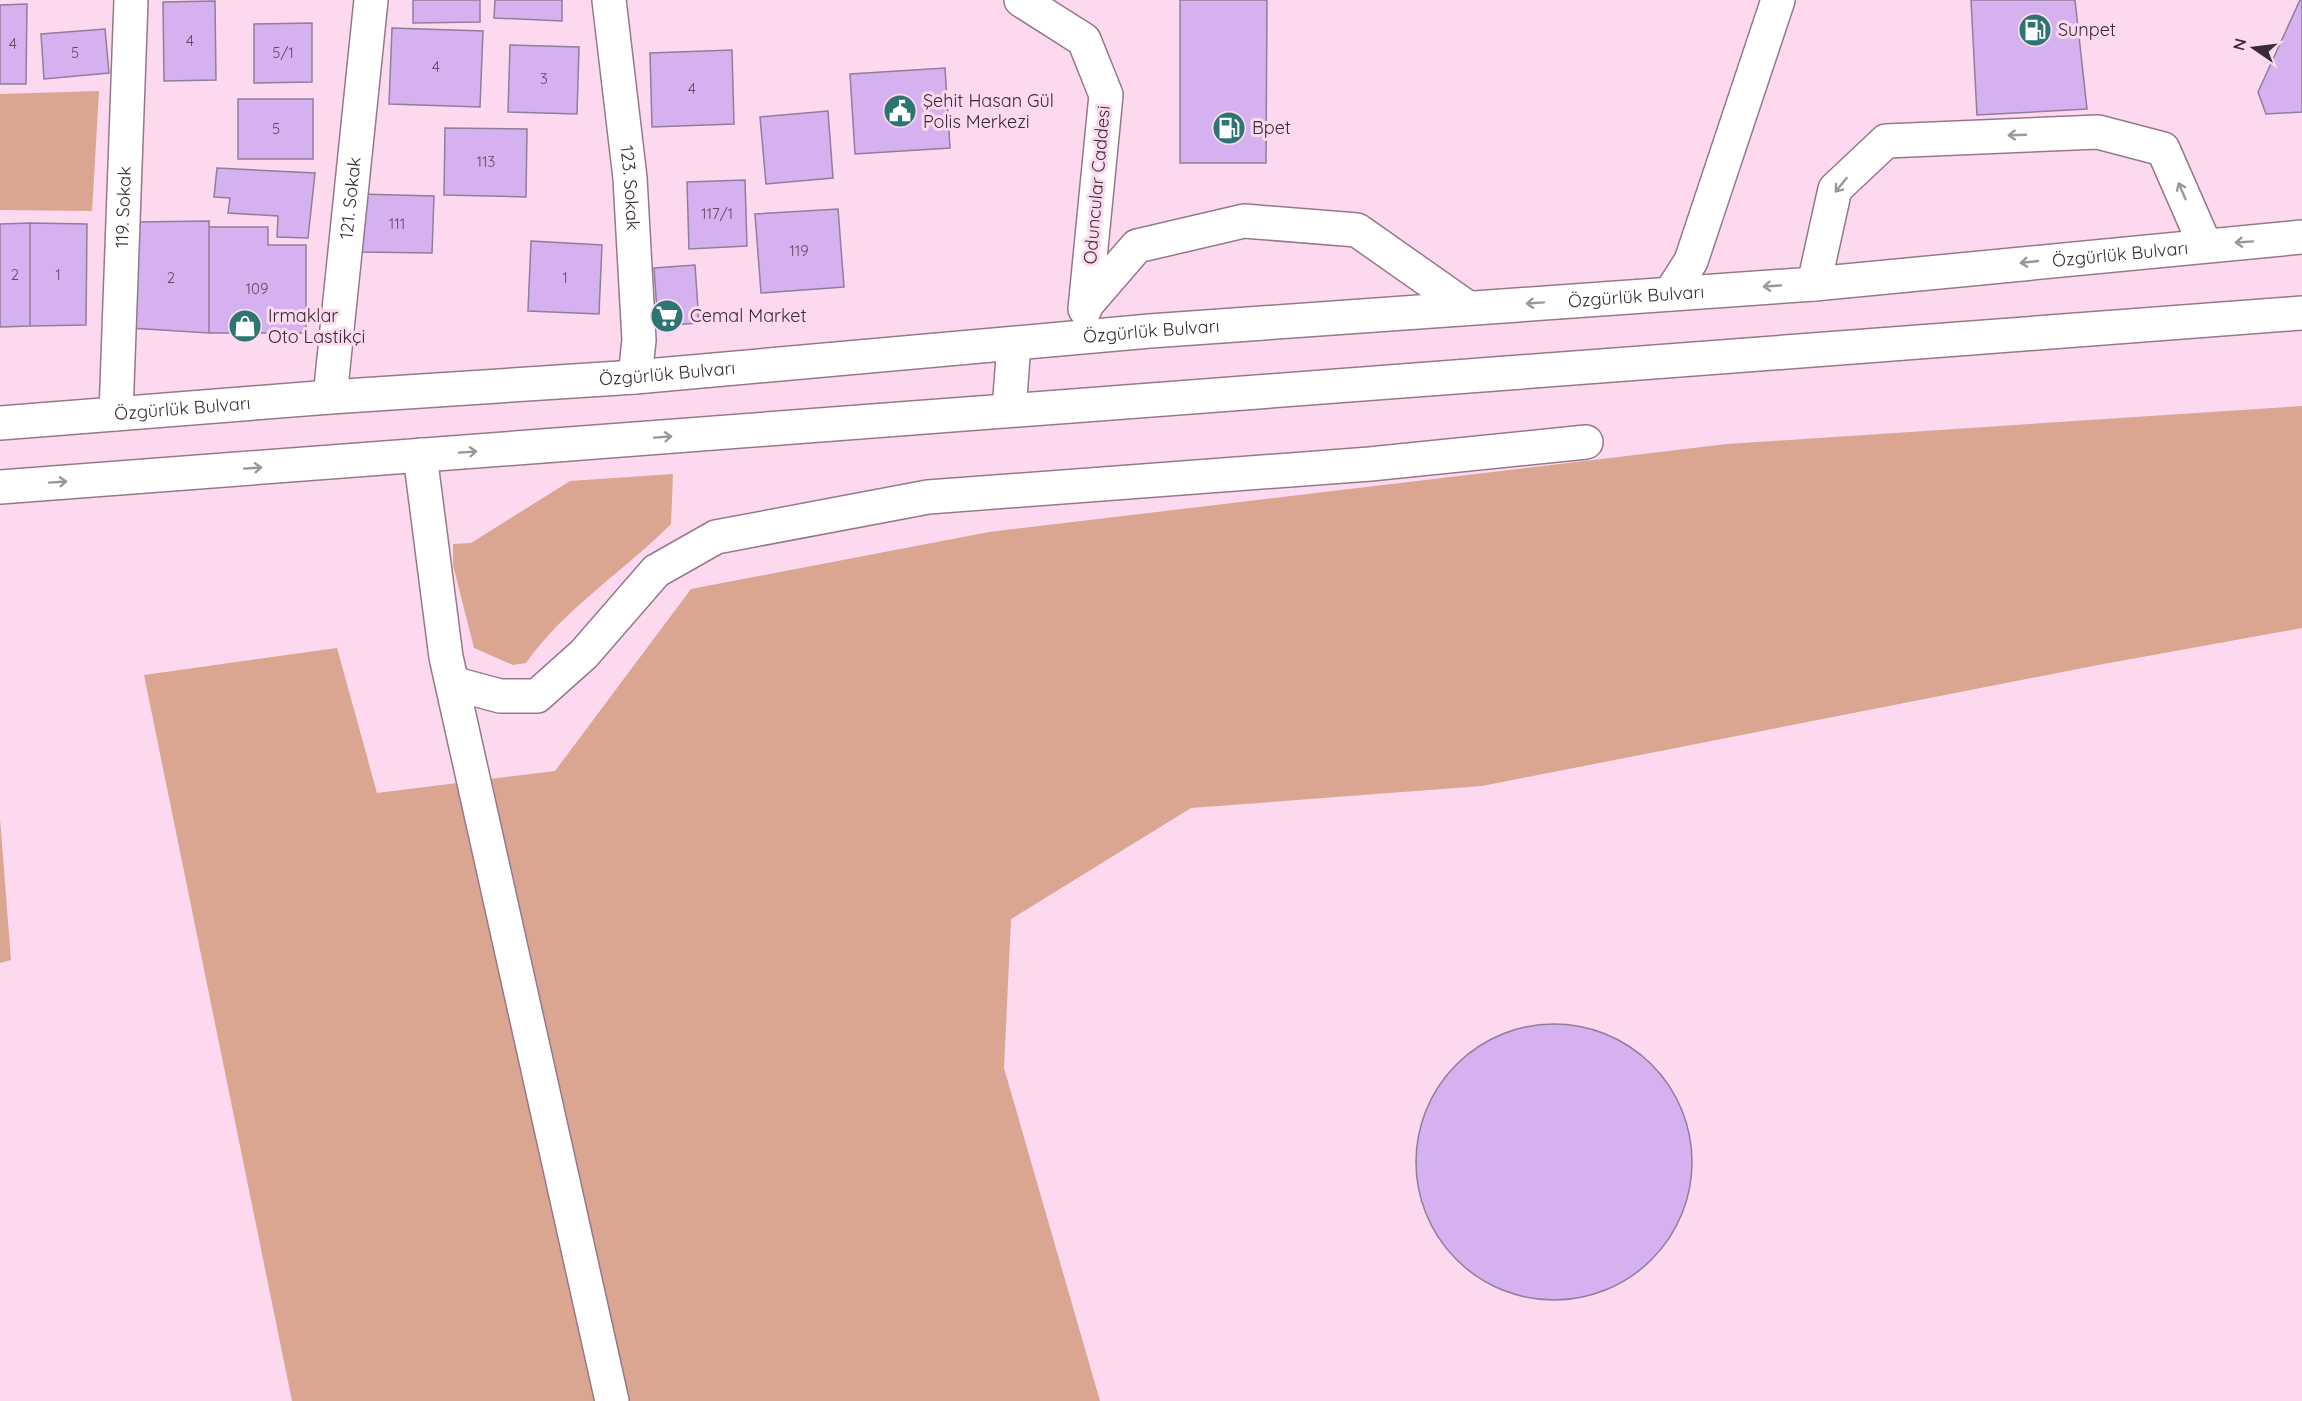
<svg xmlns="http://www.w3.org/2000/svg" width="2302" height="1401" viewBox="0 0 2302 1401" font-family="Quicksand,sans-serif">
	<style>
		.green { fill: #daa591 }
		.building { fill: #d5b1ef; stroke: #8f7e9c; stroke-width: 1.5 }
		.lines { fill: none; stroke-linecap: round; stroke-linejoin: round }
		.minor-casing { stroke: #97788b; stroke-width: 36 }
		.major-casing { stroke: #97788b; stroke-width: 36 }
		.minor { stroke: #fff; stroke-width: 33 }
		.major { stroke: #fff; stroke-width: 33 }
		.oneway { stroke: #9c9599 }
		.labels { text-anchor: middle; stroke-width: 6; stroke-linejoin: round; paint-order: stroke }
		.number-label { font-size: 15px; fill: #5f4c62 }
		.poi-label { font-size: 18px; fill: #382b33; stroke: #fcd9ef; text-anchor: start }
		.street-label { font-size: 18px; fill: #382b33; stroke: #fcd9ef }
	</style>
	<rect width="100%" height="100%" fill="#fcd9ef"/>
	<path class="green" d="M99,91L92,211L0,210V94Z
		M2302,406V628L2098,665L1482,786L1191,808L1011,919L1004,1068L1100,1401H292L144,675L337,648L377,793L555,771L691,589L989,532L1727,444Z
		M673,474L671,524C624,571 564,609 526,663L513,665L474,648L453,565V544L471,543L570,481Z
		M0,819L11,960L0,963Z"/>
	<path class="building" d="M413,0H480V22L413,23Z
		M495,0H562V21L494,18Z
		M1180,0H1267L1266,163H1180Z
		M1971,0H2075L2087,109L1977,115Z
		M2300,0H2302V112L2266,114L2258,92Z
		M215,1L216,80L164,81L163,2Z
		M27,4L26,84H0V5Z
		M312,23V82L254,83V24Z
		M392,28L483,31L480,107L389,104Z
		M105,29L109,73L44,79L41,34Z
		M510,45L579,47L577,114L508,112Z
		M732,50L734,124L652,127L650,53Z
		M945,68L950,148L855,154L850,74Z
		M238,99H313V159H238Z
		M828,111L833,178L766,184L760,117Z
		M445,128L527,129L526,197L444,195Z
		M217,168L315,173L308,238L277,237L278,216L228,213L230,198L214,197Z
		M745,180L747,246L689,249L687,182Z
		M360,194L434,196L432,253L360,252Z
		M838,209L844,287L761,293L755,214Z
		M209,221V333L130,328L135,222Z
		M30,223V326L0,327V224Z
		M30,223L87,224L86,325L30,326Z
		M209,227H268V245H306V333H209Z
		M531,241L602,245L599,314L528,311Z
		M695,265L699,323L658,326L654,268Z
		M1416 1162a138 138 0 1 1 276 0a138 138 0 1 1-276 0Z"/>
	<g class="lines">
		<defs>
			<g id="minor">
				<path id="s1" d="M609,0L630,178L639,340L635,377"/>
				<path d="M1021,0L1084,40L1106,95L1085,309"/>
				<path d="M1814,284L1835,189L1886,141L2098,132L2163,149L2205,245"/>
				<path d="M1670,294L1691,261L1778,0"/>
				<path d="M1086,305L1137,246L1244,221L1357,230L1468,308"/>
				<path id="s2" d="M330,397L371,0"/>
				<path d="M1009,410L1014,344"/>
				<path id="s3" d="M116,414L131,0"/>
				<path d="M420,455L446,657L612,1401"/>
				<path d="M452,683L500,696H537L584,654L656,571L716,537L928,497L1370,464L1586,442"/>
			</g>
			<g id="major">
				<path id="s4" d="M0,423L330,397L635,377L1150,331L1814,284L2302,237"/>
				<path d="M0,487L2302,313"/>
			</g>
		</defs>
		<use href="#minor" class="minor-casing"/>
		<use href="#major" class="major-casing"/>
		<use href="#minor" class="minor"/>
		<use href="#major" class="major"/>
	</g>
	<defs><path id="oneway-shaft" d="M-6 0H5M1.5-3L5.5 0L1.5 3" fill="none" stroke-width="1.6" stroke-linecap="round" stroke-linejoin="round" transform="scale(1.5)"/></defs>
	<g class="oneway">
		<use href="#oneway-shaft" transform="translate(2017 135) rotate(178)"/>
		<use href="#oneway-shaft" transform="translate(1841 185) rotate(129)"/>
		<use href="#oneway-shaft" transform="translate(2182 191) rotate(-113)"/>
		<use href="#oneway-shaft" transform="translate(2244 242) rotate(176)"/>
		<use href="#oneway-shaft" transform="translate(2029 262) rotate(174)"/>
		<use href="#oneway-shaft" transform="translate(1772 286) rotate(176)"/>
		<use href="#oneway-shaft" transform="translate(1535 303) rotate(176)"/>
		<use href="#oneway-shaft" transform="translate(663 437) rotate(-4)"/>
		<use href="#oneway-shaft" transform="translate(468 452) rotate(-4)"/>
		<use href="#oneway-shaft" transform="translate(253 468) rotate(-4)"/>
		<use href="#oneway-shaft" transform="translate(58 482) rotate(-4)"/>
	</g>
	<defs>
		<symbol id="fuel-disc" viewBox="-11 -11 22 22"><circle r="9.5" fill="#2c7570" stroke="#fcd9ef"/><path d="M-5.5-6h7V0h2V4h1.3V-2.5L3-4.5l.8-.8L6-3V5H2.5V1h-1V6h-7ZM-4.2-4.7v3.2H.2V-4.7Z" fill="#fff"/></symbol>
		<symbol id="civic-disc" viewBox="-11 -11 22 22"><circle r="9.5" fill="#2c7570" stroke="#fcd9ef"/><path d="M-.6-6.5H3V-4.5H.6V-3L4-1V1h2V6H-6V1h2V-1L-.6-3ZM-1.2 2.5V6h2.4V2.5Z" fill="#fff"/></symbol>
		<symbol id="supermarket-disc" viewBox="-11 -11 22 22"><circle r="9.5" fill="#2c7570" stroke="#fcd9ef"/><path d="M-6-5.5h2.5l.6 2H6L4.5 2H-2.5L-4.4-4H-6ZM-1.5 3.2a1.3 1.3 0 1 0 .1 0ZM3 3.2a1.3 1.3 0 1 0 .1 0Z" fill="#fff"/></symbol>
		<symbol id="shop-disc" viewBox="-11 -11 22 22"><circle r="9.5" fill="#2c7570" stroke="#fcd9ef"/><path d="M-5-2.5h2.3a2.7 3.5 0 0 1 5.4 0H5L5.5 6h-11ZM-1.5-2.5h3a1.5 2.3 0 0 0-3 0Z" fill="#fff"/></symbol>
	</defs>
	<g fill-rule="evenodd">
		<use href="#fuel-disc" x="2016" y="11" width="38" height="38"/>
		<use href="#civic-disc" x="881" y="92" width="38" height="38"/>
		<use href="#fuel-disc" x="1210" y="109" width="38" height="38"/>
		<use href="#supermarket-disc" x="648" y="297" width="38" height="38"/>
		<use href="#shop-disc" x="226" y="307" width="38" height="38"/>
	</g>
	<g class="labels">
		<g class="number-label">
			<text x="190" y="46">4</text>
			<text x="13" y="49">4</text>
			<text x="75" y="58">5</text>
			<text x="283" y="58">5/1</text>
			<text x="436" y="72">4</text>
			<text x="544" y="84">3</text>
			<text x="692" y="94">4</text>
			<text x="276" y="134">5</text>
			<text x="486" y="167">113</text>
			<text x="717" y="219">117/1</text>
			<text x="397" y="229">111</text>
			<text x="799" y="256">119</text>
			<text x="15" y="280">2</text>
			<text x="58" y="280">1</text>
			<text x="171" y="283">2</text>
			<text x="565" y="283">1</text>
			<text x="257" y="294">109</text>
		</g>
		<g class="poi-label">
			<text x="2058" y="36">Sunpet</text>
			<text x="923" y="107">Şehit Hasan Gül<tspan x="923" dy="21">Polis Merkezi</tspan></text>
			<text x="1252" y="134">Bpet</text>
			<text x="268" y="322">Irmaklar<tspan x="268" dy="21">Oto Lastikçi</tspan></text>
			<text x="690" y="322">Cemal Market</text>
		</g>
		<g class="street-label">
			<text transform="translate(1097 185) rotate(-85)" y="6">Oduncular Caddesi</text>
			<text dy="6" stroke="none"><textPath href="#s1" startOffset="189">123. Sokak</textPath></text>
			<text dy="6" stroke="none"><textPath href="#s2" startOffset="200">121. Sokak</textPath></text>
			<text dy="6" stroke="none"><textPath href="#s3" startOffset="207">119. Sokak</textPath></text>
			<text dy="6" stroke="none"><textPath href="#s4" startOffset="2127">Özgürlük Bulvarı</textPath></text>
			<text dy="6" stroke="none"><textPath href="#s4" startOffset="1641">Özgürlük Bulvarı</textPath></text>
			<text dy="6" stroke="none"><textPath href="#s4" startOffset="1155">Özgürlük Bulvarı</textPath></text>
			<text dy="6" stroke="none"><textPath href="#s4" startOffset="669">Özgürlük Bulvarı</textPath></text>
			<text dy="6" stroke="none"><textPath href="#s4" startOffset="183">Özgürlük Bulvarı</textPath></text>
		</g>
	</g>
	<g transform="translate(2254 48) rotate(284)" stroke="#fcd9ef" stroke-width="4.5" paint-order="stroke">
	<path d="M0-4.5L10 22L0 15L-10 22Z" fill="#382b33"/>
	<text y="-9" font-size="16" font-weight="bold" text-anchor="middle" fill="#382b33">N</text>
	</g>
</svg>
